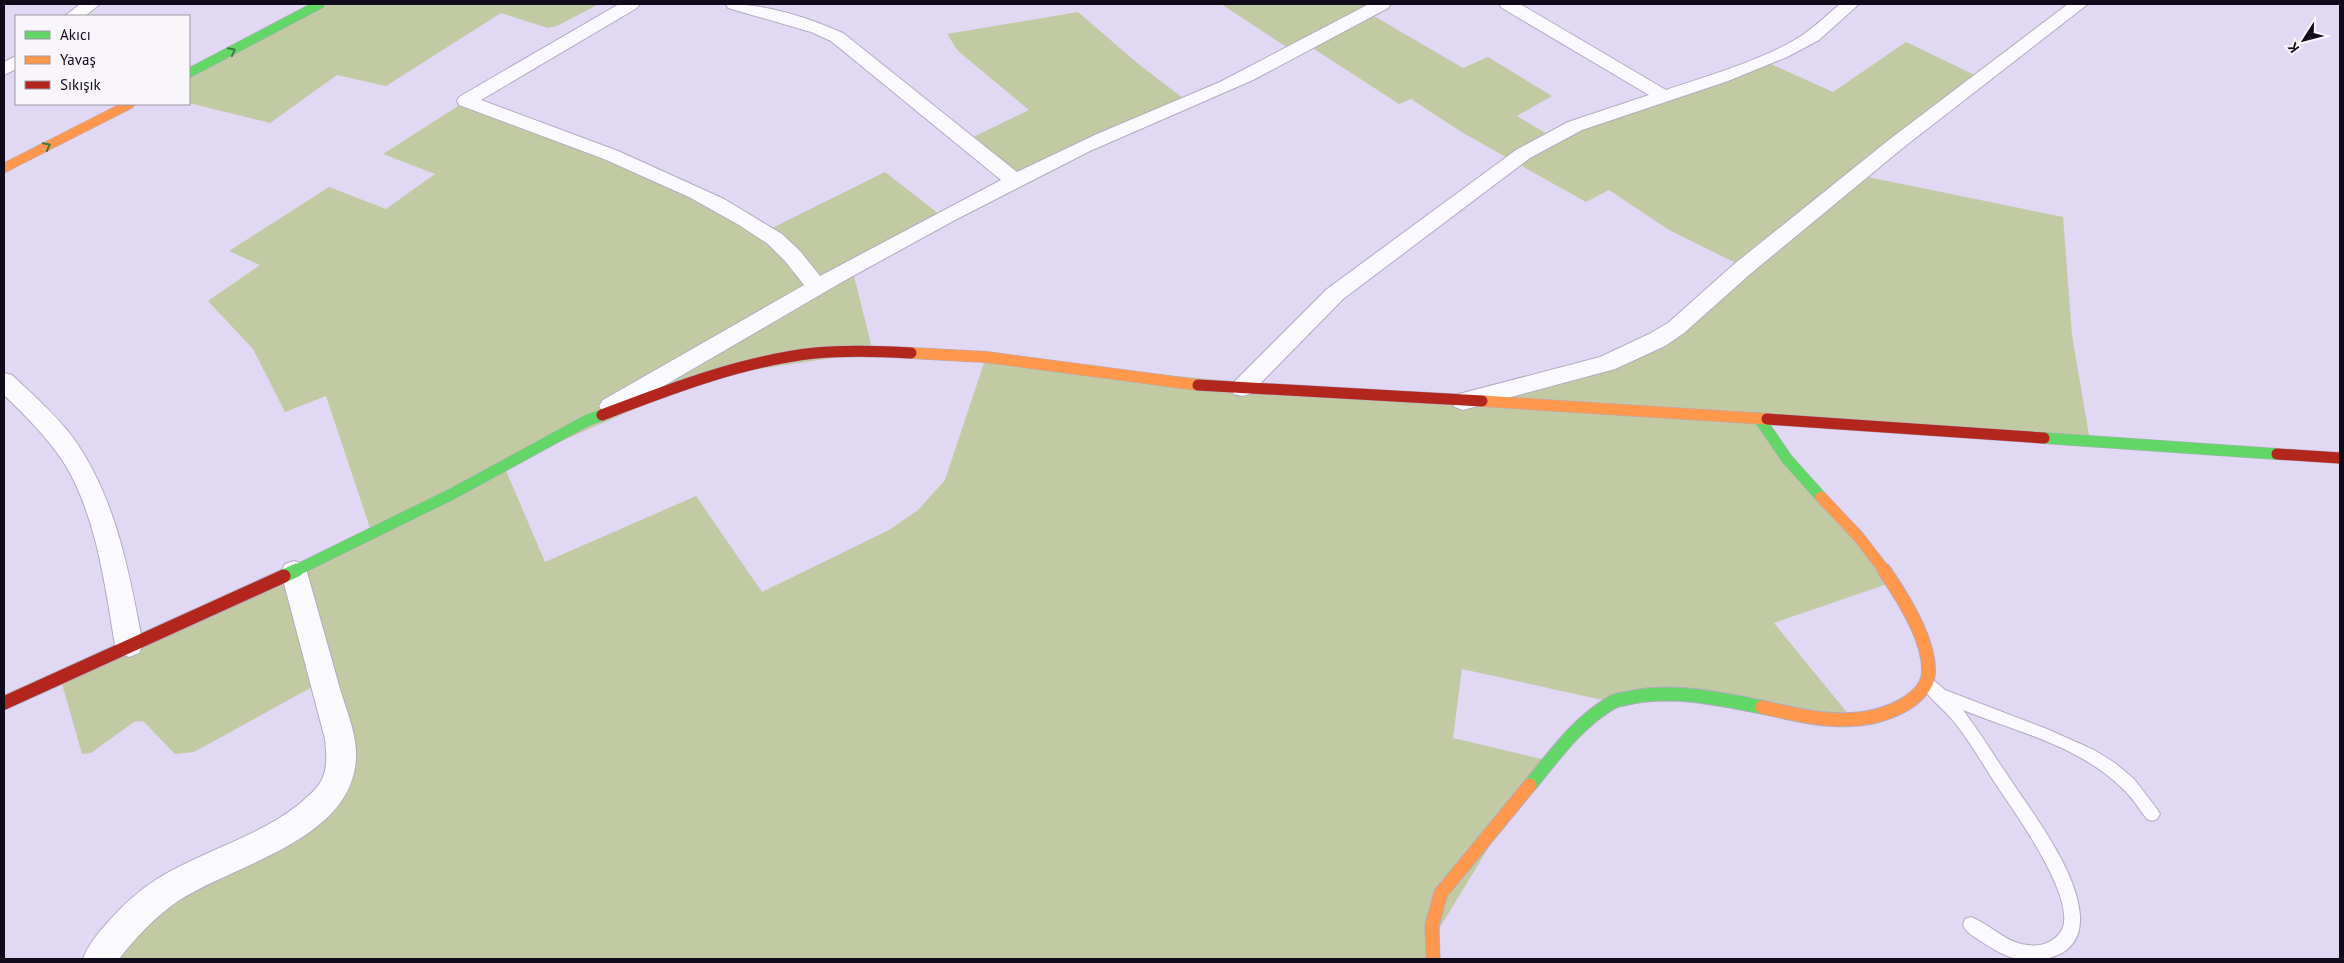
<svg xmlns="http://www.w3.org/2000/svg" width="2344" height="963" viewBox="0 0 2344 963" font-family="'PT Sans',sans-serif">
	<style>
		.green { fill: #c2caa4 }
		.lines { fill: none; stroke-linecap: round; stroke-linejoin: round }
		.lane-casing { stroke: #b2abc0; stroke-width: 2 }
		.street-casing { stroke: #b2abc0; stroke-width: 2 }
		.fast-far2-casing { stroke: #b2abc0; stroke-width: 10 }
		.fast-far1-casing { stroke: #b2abc0; stroke-width: 12 }
		.fast-casing { stroke: #b2abc0; stroke-width: 15 }
		.slow-far2-casing { stroke: #b2abc0; stroke-width: 10 }
		.slow-far1-casing { stroke: #b2abc0; stroke-width: 12 }
		.slow-casing { stroke: #b2abc0; stroke-width: 15 }
		.jam-far1-casing { stroke: #b2abc0; stroke-width: 12 }
		.jam-casing { stroke: #b2abc0; stroke-width: 15 }
		.lane { fill: #faf9fd; fill-rule: evenodd }
		.street { fill: #faf9fd; fill-rule: evenodd }
		.fast-far2 { stroke: #63d668; stroke-width: 9 }
		.fast-far1 { stroke: #63d668; stroke-width: 11 }
		.fast { stroke: #63d668; stroke-width: 13 }
		.slow-far2 { stroke: #ff974d; stroke-width: 9 }
		.slow-far1 { stroke: #ff974d; stroke-width: 11 }
		.slow { stroke: #ff974d; stroke-width: 13 }
		.jam-far1 { stroke: #b3261e; stroke-width: 11 }
		.jam { stroke: #b3261e; stroke-width: 13 }
		.oneway { stroke: #3e7a45 }
	</style>
	<rect width="100%" height="100%" fill="#e1d8f3"/>
	<path class="green" d="M320,4H599L559,25L548,28L501,13L386,86L337,75L270,123L189,103V73Z
		M1221,4H1382L1367,12L1463,68L1488,57L1552,96L1517,116L1552,137L1764,61L1833,92L1906,42L1981,78L1858,175L2063,217L2072,335L2090,441L1760,418L1893,582L1774,623L1854,721L1737,701L1612,702L1462,669L1453,738L1550,761L1520,796L1431,942L1433,959H99L117,935L333,789L323,681L194,752L175,754L143,721L134,722L91,753L82,754L60,677L372,534L326,396L285,412L253,349L208,301L260,265L229,251L329,187L386,209L435,174L383,154L466,101L549,130L764,232L885,172L944,218L852,268L873,352L711,376L504,466L545,562L696,496L762,592L889,530L918,510L945,480L986,357L1059,366L1463,401L1625,356L1744,267L1669,230L1609,190L1586,202L1463,133L1411,99L1399,104L1308,45L1294,52Z
		M1078,12L1136,62L1188,102L1015,181L965,141L1029,110L958,51L947,34Z"/>
	<g class="lines">
		<defs>
			<path id="lane" d="M1927,677L1932,679L1945,690L2047,729L2094,750L2115,763L2134,779L2157,809L2160,814L2157,819L2152,821L2147,819C2139,809 2132,797 2123,789C2080,746 2017,732 1963,710C1979,731 1993,754 2008,776C2033,814 2077,870 2080,916C2082,953 2050,963 2020,959C2007,958 1993,949 1982,942C1975,937 1966,933 1963,925L1965,919L1971,917C1989,924 2002,939 2021,944C2036,947 2049,946 2059,934C2084,907 2013,810 1997,786C1983,765 1971,743 1955,723C1945,710 1926,696 1920,683L1922,679Z"/>
			<path id="street" d="M80,4H100L85,16H65Z
				M619,4H640L637,8L481,100L618,151L724,199L782,234L800,251L820,276L1001,180L831,41L811,32L728,8L726,4C766,4 807,17 843,33L1017,172L1097,134L1220,82L1369,4H1391L1388,8L1253,80L1090,151L955,220L842,282L619,412L611,415L603,412L599,406L603,400L804,285L785,261L768,244L739,225L689,197L604,159L459,105L457,101L459,97Z
				M1499,4H1520L1666,90C1707,76 1774,57 1808,31C1819,23 1829,13 1840,4H1859L1819,40L1787,57L1728,81L1582,130L1530,158L1343,299L1250,394L1242,396L1234,394L1230,388L1234,382L1327,289L1516,150L1568,122L1649,95L1502,8Z
				M2068,4H2088L1904,147L1749,275L1684,333L1665,346L1615,369L1463,410L1455,407L1451,401L1455,395L1600,357L1649,334L1668,323L1733,265L1890,139Z
				M16,56V69L4,75V62Z
				M4,373L12,375C32,394 54,413 71,435C116,496 129,572 143,645L139,653L129,657L119,653L115,645C105,586 97,519 66,466C49,439 27,417 4,395Z
				M294,561L303,564L307,572C318,611 329,650 340,689C346,709 355,730 356,751C359,839 236,863 178,901C155,917 136,937 119,959H83C88,945 98,933 108,922C122,906 138,891 157,879C202,851 256,838 298,805C307,797 319,788 323,777C328,765 326,751 325,739L281,572L285,564Z"/>
			<path id="fast-far2" d="M189,73L320,4"/>
			<path id="fast-far1" d="M1759,418L1787,459L1821,497
				M2044,438L2277,454
				M295,571L452,494L586,421L602,415"/>
			<path id="fast" d="M284,576L297,570
				M1530,785C1554,756 1577,723 1611,703C1617,699 1625,699 1633,697C1676,689 1719,699 1762,707"/>
			<path id="slow-far2" d="M4,168L130,104"/>
			<path id="slow-far1" d="M911,353L986,357L1198,385
				M1482,401L1767,419
				M1821,497L1858,536L1885,571"/>
			<path id="slow" d="M1762,707C1810,718 1861,731 1907,703C1916,697 1926,689 1928,677C1933,645 1902,596 1884,570
				M1433,959L1432,925L1441,893L1530,785"/>
			<path id="jam-far1" d="M1198,385L1482,401
				M602,415C670,389 742,361 815,353C847,350 879,351 911,353
				M1767,419L2044,438
				M2277,454L2340,458"/>
			<path id="jam" d="M4,703L284,576"/>
		</defs>
		<use href="#lane" class="lane-casing"/>
		<use href="#street" class="street-casing"/>
		<use href="#fast-far2" class="fast-far2-casing"/>
		<use href="#fast-far1" class="fast-far1-casing"/>
		<use href="#fast" class="fast-casing"/>
		<use href="#slow-far2" class="slow-far2-casing"/>
		<use href="#slow-far1" class="slow-far1-casing"/>
		<use href="#slow" class="slow-casing"/>
		<use href="#jam-far1" class="jam-far1-casing"/>
		<use href="#jam" class="jam-casing"/>
		<use href="#lane" class="lane"/>
		<use href="#street" class="street"/>
		<use href="#fast-far2" class="fast-far2"/>
		<use href="#fast-far1" class="fast-far1"/>
		<use href="#fast" class="fast"/>
		<use href="#slow-far2" class="slow-far2"/>
		<use href="#slow-far1" class="slow-far1"/>
		<use href="#slow" class="slow"/>
		<use href="#jam-far1" class="jam-far1"/>
		<use href="#jam" class="jam"/>
	</g>
	<defs><path id="oneway-chevron" d="M-2-3.5L2.5 0L-2 3.5" fill="none" stroke-width="1.6" stroke-linecap="round" stroke-linejoin="round" transform="scale(1.25)"/></defs>
	<g class="oneway">
		<use href="#oneway-chevron" transform="translate(232 51) rotate(-28)"/>
		<use href="#oneway-chevron" transform="translate(47 146) rotate(-27)"/>
	</g>
	<rect width="2344" height="963" fill="none" stroke="#100a1a" stroke-width="10"/>
	<rect x="15" y="15" width="175" height="90" fill="#f8f6fb" stroke="#9b98a1"/>
	<rect x="25" y="31" width="25" height="8" fill="#63d668" stroke="#9b98a1"/>
	<text x="60" y="40" font-size="15" fill="#100a1a">Akıcı</text>
	<rect x="25" y="56" width="25" height="8" fill="#ff974d" stroke="#9b98a1"/>
	<text x="60" y="65" font-size="15" fill="#100a1a">Yavaş</text>
	<rect x="25" y="81" width="25" height="8" fill="#b3261e" stroke="#9b98a1"/>
	<text x="60" y="90" font-size="15" fill="#100a1a">Sıkışık</text>
	<g transform="translate(2304 40) rotate(234)" stroke="#f8f6fb" stroke-width="4" paint-order="stroke">
	<path d="M0-4L9 19L0 12L-9 19Z" fill="#100a1a"/>
	<text y="-8" font-size="14" font-weight="bold" text-anchor="middle" fill="#100a1a">K</text>
	</g>
</svg>
